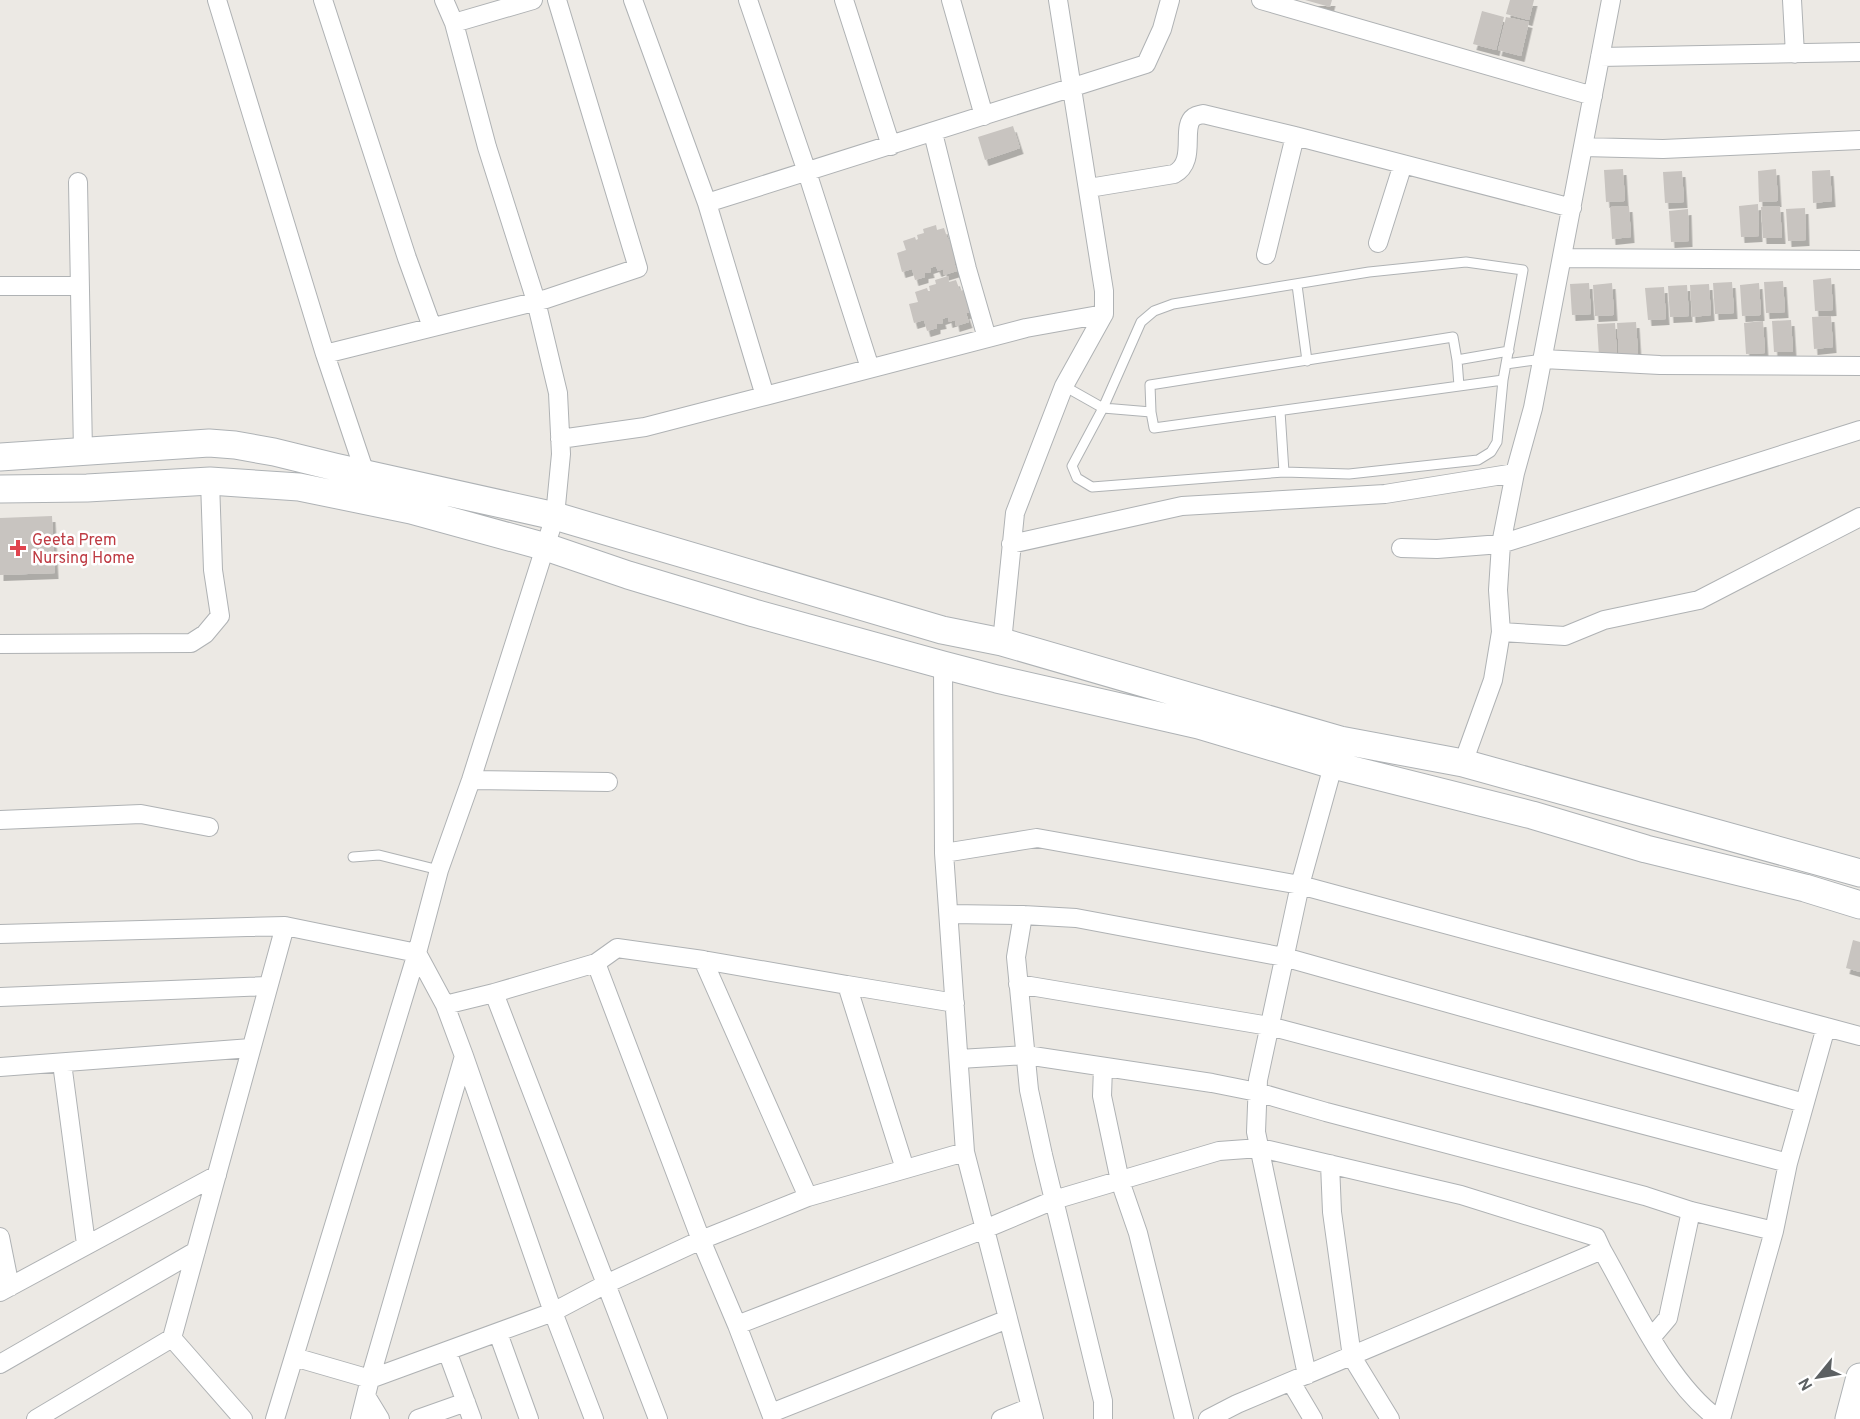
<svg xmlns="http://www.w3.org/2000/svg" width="1860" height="1419" viewBox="0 0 1860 1419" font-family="Overpass,sans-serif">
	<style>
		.building { fill: #c8c4c0; filter: url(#shadow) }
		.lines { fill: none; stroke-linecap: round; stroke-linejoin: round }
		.lane-casing { stroke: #afb2b4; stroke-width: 11 }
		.street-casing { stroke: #afb2b4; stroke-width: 20 }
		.secondary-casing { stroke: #aeb2b5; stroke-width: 29 }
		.lane { stroke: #fff; stroke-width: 9 }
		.street { stroke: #fff; stroke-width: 18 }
		.secondary { stroke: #fff; stroke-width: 27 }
		.health-dot { fill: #e0444e; stroke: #fff; stroke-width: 2 }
		.labels { text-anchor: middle; stroke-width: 5; stroke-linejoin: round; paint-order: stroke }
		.health-label { font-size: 16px; fill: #be3a42; stroke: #fff; text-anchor: start }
	</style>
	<defs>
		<filter id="shadow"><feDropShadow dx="3.5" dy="6" stdDeviation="0" flood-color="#0004"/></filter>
	</defs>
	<rect width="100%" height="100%" fill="#ece9e4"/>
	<path class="building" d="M1305,0H1332L1330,7Z
		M1510,0H1534L1529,20L1506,14Z
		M1482,11L1504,17L1496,50L1473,44Z
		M1506,17L1529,22L1521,56L1498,50Z
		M1013,126L1020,148L985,160L978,137Z
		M1623,169L1625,201L1606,202L1604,170Z
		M1776,169L1778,201L1759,202L1758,171Z
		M1830,170L1832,201L1813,203L1812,171Z
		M1682,171L1684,202L1665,203L1663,172Z
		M1758,204L1759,236L1741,237L1739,206Z
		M1629,206L1631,237L1612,239L1610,207Z
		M1780,206L1782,238H1763L1761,207Z
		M1805,208L1806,240L1788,241L1786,209Z
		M1688,209L1689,241L1671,242L1669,211Z
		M936,225L937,230L944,228L948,240L955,238L962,260L954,262L957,271L944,275L943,269L938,271L936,266L930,268L931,272L925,273V277L915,280L912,269L902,272L897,253L906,250L903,241L915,237L916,240L918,239L917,235L924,233L923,229Z
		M948,276L949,282L956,280L960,291L967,289L974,311L966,313L969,322L956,326L955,320L949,322L948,317L942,319L943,323L937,324V328L927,331L924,320L914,323L909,304L918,302L915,292L927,288L928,291H930L929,286L936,284L935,280Z
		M1831,278L1833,310L1815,311L1813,280Z
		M1783,281L1785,312L1766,313L1764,282Z
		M1732,282L1734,313L1715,314L1713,283Z
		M1589,283L1591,314L1572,315L1570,284Z
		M1612,283L1614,315L1595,316L1593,285Z
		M1759,283L1761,315L1742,316L1740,285Z
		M1709,284L1711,315L1692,317L1690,285Z
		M1687,285L1689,316L1670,317L1668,286Z
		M1664,287L1666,319L1648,320L1645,288Z
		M1831,316L1833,347L1814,349L1812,317Z
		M1791,320L1793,352H1774L1772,321Z
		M1763,321L1765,353L1746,354L1744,323Z
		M1636,322L1638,354L1619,355L1617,323Z
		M1615,323L1617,355L1599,356L1597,324Z
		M52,516L55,573L0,575V518Z
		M1853,940L1860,942V972L1846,968Z"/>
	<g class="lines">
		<defs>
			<path id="lane" d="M1297,285L1307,361
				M1457,360L1459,386
				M1506,364L1543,359
				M1064,386L1103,408L1141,322L1154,311L1173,304L1369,272L1466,262L1523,270L1503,380L1497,442L1491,452L1478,460L1349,474L1284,472L1092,487L1077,478L1072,466L1103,408L1151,412L1154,428L1503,380
				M1280,411L1284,472
				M1151,412L1150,385L1453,337L1457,360L1509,351
				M353,857L379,855L439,870"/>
			<path id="street" d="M217,0L325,354L365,473
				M323,0L407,258L432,327
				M633,0L707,203L765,396L1026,328L1104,314
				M748,0L807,172L870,368
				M844,0L891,146
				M951,0L984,116
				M1261,0L1593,96
				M1792,0L1795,54
				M454,23L533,0
				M1600,57L1860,52
				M933,133L967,269L987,338
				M1583,147L1663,149L1860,140
				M78,182L83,452
				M1089,188L1174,174C1198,161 1180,127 1194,117C1197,115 1200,115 1203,114L1295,136L1572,208
				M707,203L1146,64L1162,29L1170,0
				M1378,243L1403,164
				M1266,255L1295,136
				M1562,258L1860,260
				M0,286H80
				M325,354L546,299L638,268L557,0
				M1543,359L1660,365L1860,366
				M560,439L645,427L765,396
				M1515,473L1533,408L1611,0
				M1011,544L1182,506L1385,494L1515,473L1501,544L1498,590L1501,632L1493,680L1463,763
				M1401,548L1437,549L1501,544L1860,430
				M1501,632L1565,636L1604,620L1699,600L1860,517
				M1002,642L1015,513L1064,386L1104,314V291L1058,0
				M0,644L191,643L205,634L220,616L213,570L210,481
				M471,780L608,782
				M0,820L141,814L209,827
				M944,853L1037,838L1300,885L1826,1027
				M950,914L1023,915L1076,918L1284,957L1804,1103
				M1023,915L1016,957L1029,1090L1043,1155L1103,1401V1419
				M0,934L285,926L417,953L445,1005L464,1056L553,1312L594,1419
				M703,960L847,985L905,1169
				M1018,984L1269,1026L1788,1163
				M847,985L955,1003
				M494,993L596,963L701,1240L737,1325L773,1419
				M0,997L268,986
				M445,1005L494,993L658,1419
				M959,1059L1026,1055L1212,1083L1257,1092L1326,1112L1645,1196L1691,1211L1774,1231L1788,1163L1826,1027L1860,1036
				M62,1063L86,1244
				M0,1067L251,1048
				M1103,1067L1102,1096L1120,1181L1138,1233L1184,1419
				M965,1152L1034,1419
				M1330,1164L1332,1212L1352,1357L1390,1419
				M808,1197L965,1152L944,853L943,665
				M0,1237L10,1287
				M0,1292L217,1175
				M737,1325L985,1229L1054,1200L1219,1151L1260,1148L1461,1195L1596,1237L1602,1250
				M498,1333L529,1419
				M172,1338L243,1419
				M1651,1338L1668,1318L1691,1211
				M447,1351L472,1419
				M294,1357L370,1379L553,1312L606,1284L701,1240L808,1197L703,960L617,948L596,963
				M0,1364L196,1251
				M1307,1375L1256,1132L1258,1080L1300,885L1336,755
				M1291,1382L1313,1419
				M366,1396L380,1419
				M771,1413L1008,1319
				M36,1419L172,1338L285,926
				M275,1419L417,953L439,870L471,780L555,516L561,454L558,393L536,301L487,147L454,23L444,0
				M360,1419L370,1379L464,1056
				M418,1419L466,1402
				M1001,1419L1031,1407
				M1208,1419L1237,1404L1602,1250C1633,1304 1668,1383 1718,1419
				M1721,1419L1774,1231"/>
			<path id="secondary" d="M0,457L209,443L235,445L274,452L335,467L555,516L942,630L1002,642L1340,740L1463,763L1860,873
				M0,489L87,488L210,481L299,487L411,510L546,547L628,575L754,613L943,665L997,679L1199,725L1333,765L1532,815L1646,849L1805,888L1860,905
				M1849,1419L1860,1377"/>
		</defs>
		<use href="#lane" class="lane-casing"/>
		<use href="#street" class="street-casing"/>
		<use href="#secondary" class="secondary-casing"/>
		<use href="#lane" class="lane"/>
		<use href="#street" class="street"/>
		<use href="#secondary" class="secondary"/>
	</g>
	<path class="health-dot" d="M15 539h6v6h6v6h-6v6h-6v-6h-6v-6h6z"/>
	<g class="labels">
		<g class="health-label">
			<text x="32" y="545">Geeta Prem<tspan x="32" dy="18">Nursing Home</tspan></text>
		</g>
	</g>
	<g transform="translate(1818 1377) rotate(240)" stroke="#ffffff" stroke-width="4.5" paint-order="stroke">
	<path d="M0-4.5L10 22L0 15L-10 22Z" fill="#5c6062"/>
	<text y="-9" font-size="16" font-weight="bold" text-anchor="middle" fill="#5c6062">N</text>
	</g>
</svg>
